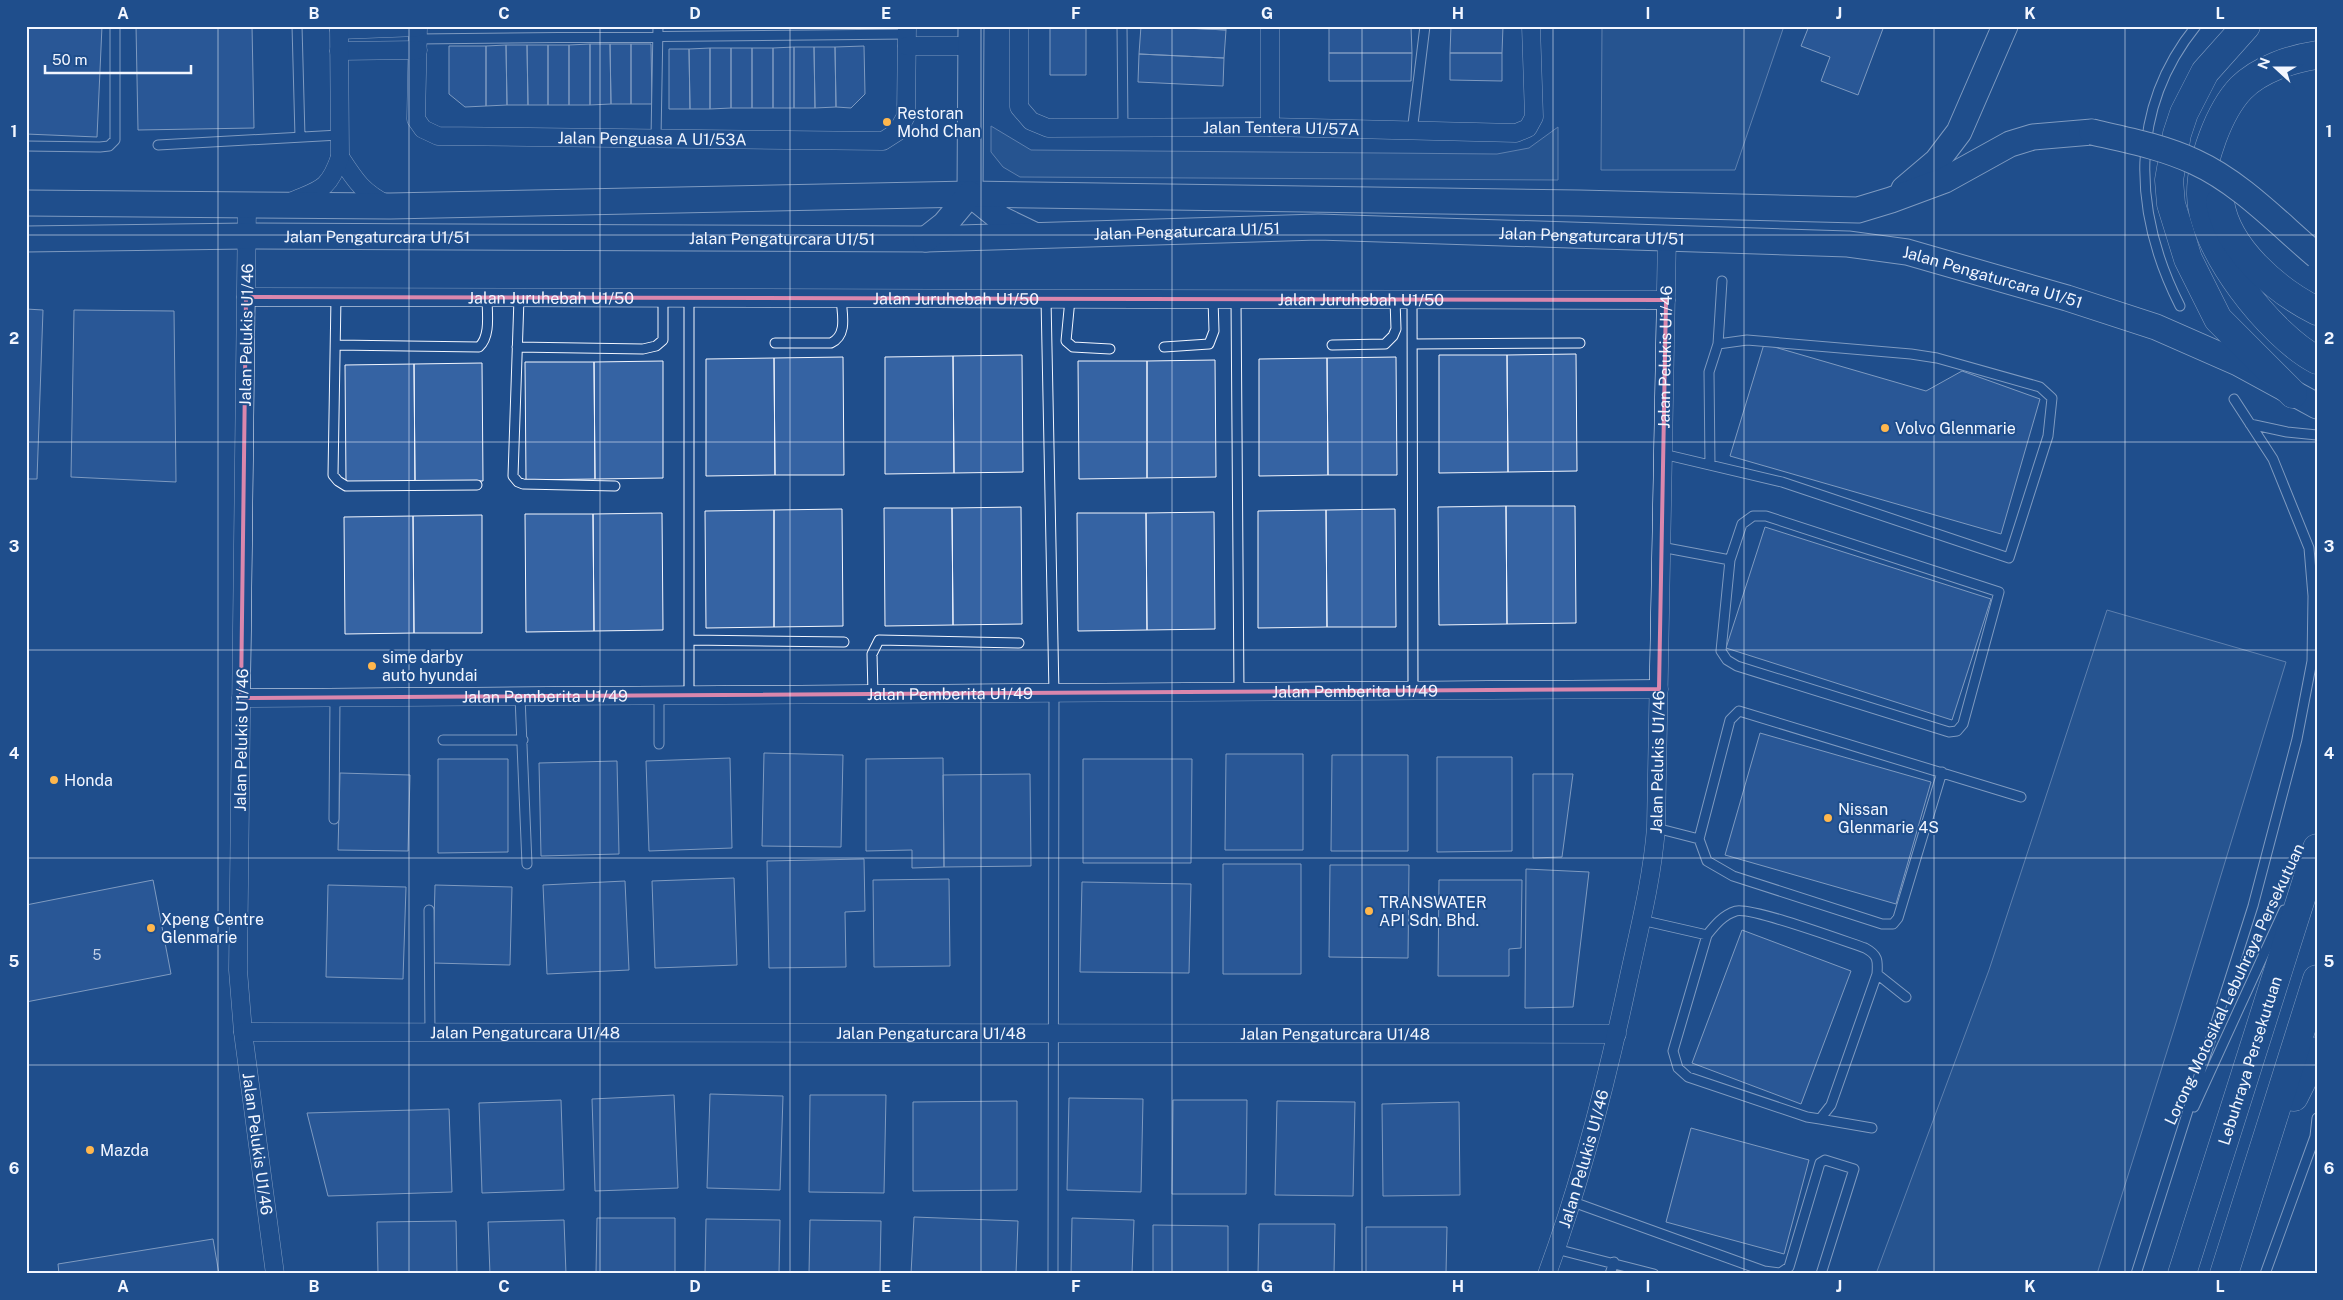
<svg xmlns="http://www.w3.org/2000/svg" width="2343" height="1300" viewBox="0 0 2343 1300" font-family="'Public Sans',sans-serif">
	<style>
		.built { fill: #305b95; stroke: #a8bbd7 }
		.building { fill: #3563a3; stroke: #f2f6ff }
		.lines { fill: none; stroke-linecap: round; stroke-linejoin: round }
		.lane-casing { stroke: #f2f6ff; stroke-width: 11 }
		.street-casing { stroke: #f2f6ff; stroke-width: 19 }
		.secondary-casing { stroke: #f2f6ff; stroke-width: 27 }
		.highway-casing { stroke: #f2f6ff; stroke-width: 29 }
		.lane { stroke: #1f4e8c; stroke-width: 9 }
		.street { stroke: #1f4e8c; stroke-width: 18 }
		.secondary { stroke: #1f4e8c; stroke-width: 25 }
		.highway { stroke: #1f4e8c; stroke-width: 28 }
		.secondary-bridge-casing { stroke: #f2f6ff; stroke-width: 27; stroke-linecap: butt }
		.secondary-bridge { stroke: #1f4e8c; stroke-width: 25 }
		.marked { fill: none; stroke: #da87ad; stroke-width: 4; stroke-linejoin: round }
		.grid { fill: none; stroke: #f2f6ff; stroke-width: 1; stroke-opacity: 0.55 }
		.poi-dot { fill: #ffb74d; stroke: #1f4e8c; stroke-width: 2 }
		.labels { text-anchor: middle; stroke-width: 4; stroke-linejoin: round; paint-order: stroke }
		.number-label { font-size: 14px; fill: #c3d1e8 }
		.poi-label { font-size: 16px; fill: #f2f6ff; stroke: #1f4e8c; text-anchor: start }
		.street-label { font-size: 16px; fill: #f2f6ff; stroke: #1f4e8c }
		.neatline { fill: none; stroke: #f2f6ff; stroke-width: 2 }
		.grid-label { font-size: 16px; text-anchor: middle; font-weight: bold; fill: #f2f6ff }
	</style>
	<rect width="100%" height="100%" fill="#1f4e8c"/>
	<path class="built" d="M1602,26H1784L1735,170H1601Z
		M991,126L1031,150L1497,154L1529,148L1558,127V180L1020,177L1003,167L991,152Z
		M2107,610L2286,662L2175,1026L2097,1274H1876L1989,970Z"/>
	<path class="building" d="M26,26H102L97,137L26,134Z
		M136,26H252L254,128L138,130Z
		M1050,26H1086V75H1050Z
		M1141,26L1226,30L1224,58L1139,54Z
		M1148,26H1226V30Z
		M1329,26H1411L1412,53H1329Z
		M1451,26H1503L1502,53H1450Z
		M1809,26H1884L1858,95L1821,81L1830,57L1801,46Z
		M590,44V105H569V45Z
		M590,44H610L611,104L590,105Z
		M610,44H631V104H611Z
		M631,44H651L652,104H631Z
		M506,45L507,105L486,106V46Z
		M506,45H527L528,105H507Z
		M527,45H548V105H528Z
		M548,45H569V105H548Z
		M449,46H486V106L465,107L449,94Z
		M864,46L865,94L851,108L836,107L835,47Z
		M794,47V108H773V48Z
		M794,47H814L815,108H794Z
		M814,47H835L836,107L815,108Z
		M710,48V109H690L689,49Z
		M710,48H731V108L710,109Z
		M731,48H752V108H731Z
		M752,48H773V108H752Z
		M669,49H689L690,109H669Z
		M1329,53H1412L1411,81H1329Z
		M1450,53H1502V81L1450,80Z
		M1139,54L1224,58L1223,86L1138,82Z
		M26,309L43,310L37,479H26Z
		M74,310L174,311L176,482L71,477Z
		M1764,344L1926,391L1962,371L2040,399L2001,534L1730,456Z
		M1576,354L1577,471L1508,472L1507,355Z
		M1022,355L1023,472L954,473L953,356Z
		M1439,355H1507L1508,472L1439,473Z
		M953,356L954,473L885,474V357Z
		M843,357L844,475H775L774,358Z
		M1396,357L1397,475H1328L1327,358Z
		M774,358L775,475L706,476V359Z
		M1327,358L1328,475L1259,476V359Z
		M1215,360L1216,477L1147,478V361Z
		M663,361V478L595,479L594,362Z
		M1078,361H1147V478L1079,479Z
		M525,362H594L595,479L526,480Z
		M482,363L483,481H415L414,364Z
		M414,364L415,481L346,482L345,365Z
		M1506,506H1575L1576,623L1507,624Z
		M1506,506L1507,624L1439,625L1438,507Z
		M1021,507L1022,624L953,625L952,508Z
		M884,508H952L953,625L885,626Z
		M842,509L843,626L774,627V510Z
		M1395,509L1396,627H1327L1326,510Z
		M774,510V627L706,628L705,511Z
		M1326,510L1327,627L1258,628V511Z
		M1214,512L1215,629L1147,630L1146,513Z
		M662,513L663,630L594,631L593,514Z
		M1077,513H1146L1147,630L1078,631Z
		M525,514H593L594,631L526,632Z
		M482,515V633H414L413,516Z
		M413,516L414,633L345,634L344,517Z
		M1765,527L1991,599L1952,720L1726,648Z
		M1760,733L1931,782L1896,904L1725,855Z
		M764,753L843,755L841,847L762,846Z
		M1226,754H1303V850H1225Z
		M1332,755H1408V851H1331Z
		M1437,757H1512V851L1437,852Z
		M730,758L732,848L649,851L646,761Z
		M943,758L944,867L912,868V850L866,851V759Z
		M438,759H508V852L438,853Z
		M1083,759H1192L1191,863H1083Z
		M617,761L619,854L541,856L539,763Z
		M340,773L410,775L408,851L338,850Z
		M1030,774L1031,866L944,867L943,775Z
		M1533,774H1573L1562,857L1533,858Z
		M864,859L865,911L845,912L846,967L769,968L767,861Z
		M1223,864H1301V974H1223Z
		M1330,865H1409L1408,958L1329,957Z
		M1526,869L1589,872L1573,1007L1525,1008Z
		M734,878L737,965L655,968L652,881Z
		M949,879L950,966L874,967L873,880Z
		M153,880L171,974L26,1002V905Z
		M1439,880H1522L1521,948L1509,949V976H1438Z
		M625,881L629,970L547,974L543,885Z
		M1082,882L1191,884L1189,973L1080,972Z
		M328,885L406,887L403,979L326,977Z
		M435,885L512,887L510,965L433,963Z
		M1742,930L1851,971L1801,1104L1692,1063Z
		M710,1094L783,1096L780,1190L707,1188Z
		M674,1095L678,1188L595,1191L592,1099Z
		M810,1095H886L884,1193L809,1192Z
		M1069,1098L1143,1099L1141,1192L1067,1190Z
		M561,1100L564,1190L482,1193L479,1103Z
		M1173,1100H1247L1246,1194H1172Z
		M1017,1101V1190L913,1191V1102Z
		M1277,1101L1355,1102L1353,1196L1275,1195Z
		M1459,1102L1460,1195L1383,1196L1382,1104Z
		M449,1109L452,1192L328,1196L307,1113Z
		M1691,1128L1809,1160L1784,1254L1666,1222Z
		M914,1217L1018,1221L1016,1274H911Z
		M597,1218H675V1274H596Z
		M1072,1218L1134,1220L1132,1274H1071Z
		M706,1219L780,1220L779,1274H705Z
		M564,1220L566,1274H490L488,1222Z
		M810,1220L881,1221L880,1274H809Z
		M456,1221L457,1274H378L377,1222Z
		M1259,1224H1335L1334,1274H1258Z
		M1153,1225L1228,1226V1274H1153Z
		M1366,1227H1447L1446,1274H1366Z
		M213,1239L219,1274H59L58,1264Z"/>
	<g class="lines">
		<defs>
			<path id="lane" d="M297,26L300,137
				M1122,26L1123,127
				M418,39L907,34
				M1412,132L1425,26
				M656,138L658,26
				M158,145L339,135
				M26,146L100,147L109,146L115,140V26
				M336,297L333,475L338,481L346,486L477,485
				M519,298L513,476L518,482L523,484L615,486
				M689,298V695
				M1046,299L1054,693L1053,1274
				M1070,299L1066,341L1073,347L1110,349
				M1236,300L1239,692
				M1412,300L1413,690
				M2180,306C2133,213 2128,110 2196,26
				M775,343H831C848,335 842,314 841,298
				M1413,344L1580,343
				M336,345L479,347C491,336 487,313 487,298
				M1332,345L1385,344L1393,336L1396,329L1395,300
				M517,347L643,349L656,346L663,340V298
				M1164,347L1209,344L1214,331L1213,299
				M2250,424L2287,432L2317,435
				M1663,454L1782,482L2009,558L2048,436L2052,398L2040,387L1937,358L1911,354L1747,340L1718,344
				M1710,465L1709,372L1718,344L1722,281
				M1753,516H1766L1999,592L1963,724L1957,731L1949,732L1737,666L1727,660L1721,651L1730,560L1742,524Z
				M1661,547L1730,560
				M690,640L844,642
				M873,694L872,654L879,640L1019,643
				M520,697L527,864
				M443,740H523
				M659,744V696
				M334,819L335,698
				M1656,828L1699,839L1730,720L1739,711L2021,797
				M1699,839L1707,861L1733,876L1882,924H1893L1898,918L1942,772
				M429,910L430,1033
				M1641,920L1707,935C1715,925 1723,915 1736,911C1752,907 1844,941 1865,948C1878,955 1878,960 1877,974L1831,1105L1820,1119L1807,1117L1688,1077L1678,1068L1673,1051L1707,935
				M1877,974L1906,997
				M2194,1107L2284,910
				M1820,1119L1872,1128
				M2315,1136L2317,1118
				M1573,1202L1764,1271L1780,1273L1789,1267L1820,1163L1825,1160L1854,1169L1821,1274
				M1556,1249L1654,1274
				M1610,1274L1614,1262
				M2136,1274L2253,906L2297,739L2312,661L2313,596L2309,548L2273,459L2234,399
				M2265,1274L2317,1131"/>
			<g id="street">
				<path id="s1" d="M418,26L416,119L423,129L438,136L883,141L897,132L906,116L907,26"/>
				<path id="s2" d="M1019,26V107L1031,121L1048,128L1270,127L1516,133L1528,128L1534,117L1531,26"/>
				<path d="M1270,26V127"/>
				<path d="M339,30L418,27"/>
				<path d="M907,46H971"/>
				<path d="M339,51L418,50"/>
				<path d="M340,157C355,180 362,192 388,205"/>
				<path d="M288,203C319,189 328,192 340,157L339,26"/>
				<path id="s3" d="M247,205L238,970L243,1032L275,1274"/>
				<path id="s4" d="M246,297L1666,300"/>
				<path id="s5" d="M241,698L1659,689"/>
				<path id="s6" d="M243,1032L1617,1034"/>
				<path id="s7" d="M1547,1274C1582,1179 1607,1080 1628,981C1639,930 1652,880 1656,828L1667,236"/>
			</g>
			<g id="secondary">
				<path d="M1904,189L1937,161L1959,132L2005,26"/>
				<path d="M970,194L971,26"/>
				<path d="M970,194L1001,219L1034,235"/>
				<path d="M26,203L390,206L970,194L1579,203L1858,210L1891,200L1945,180L2010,144L2033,137L2092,132"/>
				<path id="s8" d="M26,239L247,236L926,239L1318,227L1848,244L1907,252L2067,298L2156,327L2238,363L2317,406"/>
				<path d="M926,239L945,224L970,194"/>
			</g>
			<g id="highway">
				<path d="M2246,26L2205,72L2184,113L2177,134L2169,180L2171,204L2188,259L2218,319L2293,394"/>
				<path d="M2317,55C2291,59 2260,69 2241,88C2219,111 2201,161 2201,193C2200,247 2271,336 2317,360"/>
				<path d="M2220,202C2227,249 2277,291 2317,311"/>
				<path d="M2294,1097L2317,1051"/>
				<path id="s9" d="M2182,1274L2317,848"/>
				<path d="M2224,1274L2317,979"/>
			</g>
		</defs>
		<use href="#lane" class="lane-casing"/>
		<use href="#street" class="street-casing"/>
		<use href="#secondary" class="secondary-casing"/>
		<use href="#highway" class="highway-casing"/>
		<use href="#lane" class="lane"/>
		<use href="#street" class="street"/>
		<use href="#secondary" class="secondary"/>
		<use href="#highway" class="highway"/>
		<defs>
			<path id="secondary-bridge" d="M2092,132C2127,140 2163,147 2195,162C2241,183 2279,224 2317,256"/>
		</defs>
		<use href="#secondary-bridge" class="secondary-bridge-casing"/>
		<use href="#secondary-bridge" class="secondary-bridge"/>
	</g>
	<path d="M0 0H2343V1300H0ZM246,297L1666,300L1659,689L241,698Z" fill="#1f4e8c" fill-opacity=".55" fill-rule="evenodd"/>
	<path class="marked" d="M246,297L1666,300L1659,689L241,698Z"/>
	<path class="grid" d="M218,26V1274M409,26V1274M600,26V1274M790,26V1274M981,26V1274M1172,26V1274M1362,26V1274M1553,26V1274M1744,26V1274M1934,26V1274M2125,26V1274M26,235H2317M26,442H2317M26,650H2317M26,858H2317M26,1065H2317"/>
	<g class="poi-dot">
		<circle cx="887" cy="122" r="5"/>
		<circle cx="1885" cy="428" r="5"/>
		<circle cx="372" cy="666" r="5"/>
		<circle cx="54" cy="780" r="5"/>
		<circle cx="1828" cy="818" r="5"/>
		<circle cx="1369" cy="911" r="5"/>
		<circle cx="151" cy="928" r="5"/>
		<circle cx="90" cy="1150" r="5"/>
	</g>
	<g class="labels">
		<g class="number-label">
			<text x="97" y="960">5</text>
		</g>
		<g class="poi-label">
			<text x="897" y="119">Restoran<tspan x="897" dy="18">Mohd Chan</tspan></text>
			<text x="1895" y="434">Volvo Glenmarie</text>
			<text x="382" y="663">sime darby<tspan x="382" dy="18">auto hyundai</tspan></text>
			<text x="64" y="786">Honda</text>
			<text x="1838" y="815">Nissan<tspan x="1838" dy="18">Glenmarie 4S</tspan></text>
			<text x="1379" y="908">TRANSWATER<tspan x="1379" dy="18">API Sdn. Bhd.</tspan></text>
			<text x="161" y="925">Xpeng Centre<tspan x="161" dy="18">Glenmarie</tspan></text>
			<text x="100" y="1156">Mazda</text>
		</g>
		<g class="street-label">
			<text dy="6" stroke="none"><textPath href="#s2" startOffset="351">Jalan Tentera U1/57A</textPath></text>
			<text dy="6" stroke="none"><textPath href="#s1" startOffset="336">Jalan Penguasa A U1/53A</textPath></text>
			<text dy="6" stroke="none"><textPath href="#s8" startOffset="1161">Jalan Pengaturcara U1/51</textPath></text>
			<text dy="6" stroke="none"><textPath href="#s8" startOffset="1566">Jalan Pengaturcara U1/51</textPath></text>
			<text dy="6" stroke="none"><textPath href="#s8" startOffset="351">Jalan Pengaturcara U1/51</textPath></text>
			<text dy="6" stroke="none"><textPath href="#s8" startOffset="756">Jalan Pengaturcara U1/51</textPath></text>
			<text dy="6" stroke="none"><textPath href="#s8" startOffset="1971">Jalan Pengaturcara U1/51</textPath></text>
			<text dy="6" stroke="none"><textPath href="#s4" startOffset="305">Jalan Juruhebah U1/50</textPath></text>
			<text dy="6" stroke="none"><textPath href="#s4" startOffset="710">Jalan Juruhebah U1/50</textPath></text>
			<text dy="6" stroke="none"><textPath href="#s4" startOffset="1115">Jalan Juruhebah U1/50</textPath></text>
			<text transform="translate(246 335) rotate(-89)" y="6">Jalan Pelukis U1/46</text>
			<text dy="6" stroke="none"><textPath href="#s7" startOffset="931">Jalan Pelukis U1/46</textPath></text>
			<text dy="6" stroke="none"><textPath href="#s5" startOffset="1114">Jalan Pemberita U1/49</textPath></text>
			<text dy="6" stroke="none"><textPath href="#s5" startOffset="709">Jalan Pemberita U1/49</textPath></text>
			<text dy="6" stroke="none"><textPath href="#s5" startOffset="304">Jalan Pemberita U1/49</textPath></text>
			<text transform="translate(241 740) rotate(-89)" y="6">Jalan Pelukis U1/46</text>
			<text dy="6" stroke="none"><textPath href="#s7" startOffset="526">Jalan Pelukis U1/46</textPath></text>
			<text transform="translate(2234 984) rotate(-65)" y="6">Lorong Motosikal Lebuhraya Persekutuan</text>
			<text dy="6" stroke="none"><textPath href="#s6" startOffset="282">Jalan Pengaturcara U1/48</textPath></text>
			<text dy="6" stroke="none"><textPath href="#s6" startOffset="688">Jalan Pengaturcara U1/48</textPath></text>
			<text dy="6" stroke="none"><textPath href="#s6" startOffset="1092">Jalan Pengaturcara U1/48</textPath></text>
			<text dy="6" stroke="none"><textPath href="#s9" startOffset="224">Lebuhraya Persekutuan</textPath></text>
			<text dy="6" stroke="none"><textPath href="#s3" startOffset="940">Jalan Pelukis U1/46</textPath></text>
			<text dy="6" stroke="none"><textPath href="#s7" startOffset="121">Jalan Pelukis U1/46</textPath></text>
		</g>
	</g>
	<rect width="2343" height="1300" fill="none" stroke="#1f4e8c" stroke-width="55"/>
	<g transform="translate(2276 68) rotate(291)" stroke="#1f4e8c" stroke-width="4" paint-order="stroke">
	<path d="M0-4L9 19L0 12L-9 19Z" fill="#f2f6ff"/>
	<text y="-8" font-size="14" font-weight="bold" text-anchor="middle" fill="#f2f6ff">N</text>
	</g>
	<path d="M45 65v8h146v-8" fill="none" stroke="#f2f6ff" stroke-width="2.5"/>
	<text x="52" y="65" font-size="15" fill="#f2f6ff" stroke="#1f4e8c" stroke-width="4" paint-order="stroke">50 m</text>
	<rect x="28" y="28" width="2288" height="1244" class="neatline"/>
	<g class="grid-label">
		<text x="123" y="19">A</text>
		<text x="314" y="19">B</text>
		<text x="504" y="19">C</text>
		<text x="695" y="19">D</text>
		<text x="886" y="19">E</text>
		<text x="1076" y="19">F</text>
		<text x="1267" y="19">G</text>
		<text x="1458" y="19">H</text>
		<text x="1648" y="19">I</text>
		<text x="1839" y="19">J</text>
		<text x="2030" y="19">K</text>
		<text x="2220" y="19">L</text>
		<text x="14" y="137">1</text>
		<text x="2329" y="137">1</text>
		<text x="14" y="344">2</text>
		<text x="2329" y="344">2</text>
		<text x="14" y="552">3</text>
		<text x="2329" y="552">3</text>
		<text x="14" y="759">4</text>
		<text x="2329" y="759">4</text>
		<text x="14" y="967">5</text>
		<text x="2329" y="967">5</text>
		<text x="14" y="1174">6</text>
		<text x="2329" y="1174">6</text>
		<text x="123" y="1292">A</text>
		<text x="314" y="1292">B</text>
		<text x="504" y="1292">C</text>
		<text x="695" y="1292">D</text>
		<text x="886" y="1292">E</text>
		<text x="1076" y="1292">F</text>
		<text x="1267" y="1292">G</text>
		<text x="1458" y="1292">H</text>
		<text x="1648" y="1292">I</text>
		<text x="1839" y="1292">J</text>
		<text x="2030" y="1292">K</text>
		<text x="2220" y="1292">L</text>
	</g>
</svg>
